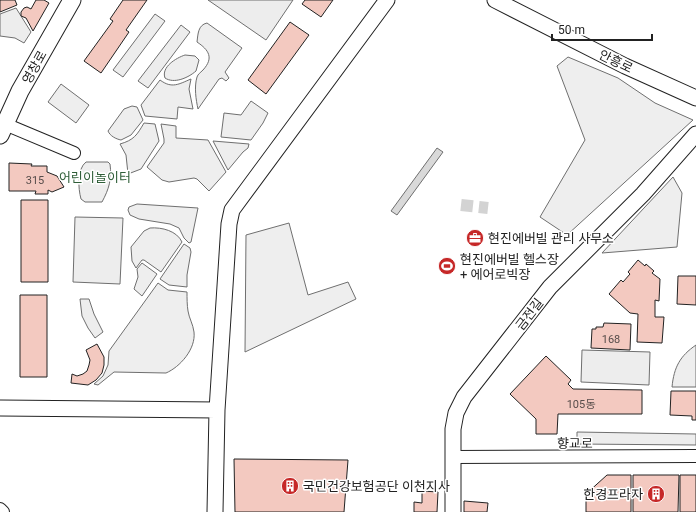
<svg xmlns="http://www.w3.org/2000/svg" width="696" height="512" viewBox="0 0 696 512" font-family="Roboto,'Noto Sans KR',sans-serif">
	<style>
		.green { fill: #eee; stroke: #6f6f6f }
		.parking { fill: #ededed; stroke: #6f6f6f }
		.water { fill: #d9d9d9; stroke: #6f6f6f }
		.building { fill: #f3c9c0; stroke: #222 }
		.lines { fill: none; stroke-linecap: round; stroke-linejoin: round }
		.minor-tunnel { stroke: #d3d3d3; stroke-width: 12; stroke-dasharray: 12 6; stroke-linecap: butt }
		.minor-casing { stroke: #222; stroke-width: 14 }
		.tertiary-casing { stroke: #222; stroke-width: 17 }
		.secondary-casing { stroke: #222; stroke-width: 19 }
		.minor { stroke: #fff; stroke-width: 12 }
		.tertiary { stroke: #fff; stroke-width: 15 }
		.secondary { stroke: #fff; stroke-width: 17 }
		.labels { text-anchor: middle; stroke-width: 3; stroke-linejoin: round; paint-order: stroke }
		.number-label { font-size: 11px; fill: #564c4a }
		.street-label { font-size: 13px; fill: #222; stroke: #fff }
		.park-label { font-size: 13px; fill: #2f5e38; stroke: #fff }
		.poi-label { font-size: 13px; fill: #222; stroke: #fff; text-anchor: start }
	</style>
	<rect width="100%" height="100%" fill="#fff"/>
	<path class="green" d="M207,23L242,48L225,72L229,78L226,81L222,78L219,79L198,109C196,100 194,87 197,77C198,74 200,73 203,70C214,58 209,50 197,42C198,34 198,25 207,23Z
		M185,55L195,56L199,60L196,71C188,78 174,84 165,78C161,67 176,58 185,55Z
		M568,57L618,78L655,103L693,120L567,235L540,217L585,140L557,66Z
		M191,79L189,89L193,109L178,107L177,119L145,116L141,105L160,80C172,89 179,84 191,79Z
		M61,84L89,105L76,123L48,102Z
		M251,101L268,113L263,123L251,140L221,137L224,113L241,115Z
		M132,106L137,107L143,120L131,135L121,140C116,139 110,136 108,131L124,109Z
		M144,123L155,124L159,141L141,169L128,174L126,155L120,144C134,140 137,135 144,123Z
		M161,124L176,126V138L208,140L226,172L209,191L197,179L194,178L169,182L162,180L147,167L164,143V139Z
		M213,141L249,144L248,148L243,152L228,170Z
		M86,162H108L110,164C112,179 109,189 102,202H85L81,199C78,188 77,169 86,162Z
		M673,177L682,193L677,247L602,253Z
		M137,204L198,208L191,242L189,243L184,238L179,228L170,224L139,219L130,215L128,210L129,207Z
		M289,223L308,295L348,282L356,299L245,352L246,235Z
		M150,228C162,227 177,231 182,242L161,272L144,260H142L136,268L132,261L131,247L144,231Z
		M184,244L190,248L191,252L187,275V287L169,285L160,279Z
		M142,263L157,274L142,296L134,289L138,277L137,269Z
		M158,283L168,290L187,292C187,298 187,305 188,311C189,318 193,324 194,332C196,349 180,367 166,373L114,372L98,385L94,384L103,376L108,365L109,351Z
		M696,345V387H672C674,367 680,356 696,345Z"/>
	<path class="parking" d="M208,0H293L266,40Z
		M16,8L31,32L24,43L15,38L0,36V14Z
		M155,14L165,21L123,77L113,70Z
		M181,25L190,32L148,88L138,81Z
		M75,217L123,218L120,284L73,282Z
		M80,299H89L94,314L103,332L95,338L88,328L82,316Z
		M582,350L650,352L649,385L581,382Z
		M577,432L696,434V445L577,444Z"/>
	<path class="water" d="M437,148L443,152L397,215L391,211Z"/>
	<path class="building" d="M0,0H15L17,5L0,12Z
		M36,0H44L49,3L33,31L26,18L21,16V12L24,8L27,7L31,9Z
		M123,0H147L126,30L129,32L101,73L84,61L113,21L110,19Z
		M305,0H333L321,17L302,4Z
		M290,22L309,35L266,94L248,80Z
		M9,163L32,164L31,166H47V172L57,176L64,187L52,192L48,190V194H35L36,191H9Z
		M21,200H48V282H21Z
		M638,260L645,266L646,264L654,271L652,273L660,279L659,301L655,300V317H664L662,343L637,342L638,314L630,313L609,294L621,280L623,282L630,274L628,272Z
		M678,276H696V305L677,304Z
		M20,295H47V377H20Z
		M604,323L631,324L630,350L591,348L592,329H596V327H603Z
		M97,344L104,357V365L102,373L96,380L88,385L71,383L72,374L77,376L83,374L87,371L89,365L90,360L86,350Z
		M546,356L571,380L568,384L573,389L642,390V414H558L557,434H536V419L510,394Z
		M671,391H696V420H692V416L670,415Z
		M234,459L348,460L344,512H235Z
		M607,475H631V512H586V494Z
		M633,475H679L678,512H633Z
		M680,475H696V512H680Z
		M422,491L438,492L437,512H414V502L422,503Z
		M464,501L488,503L487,512H464Z"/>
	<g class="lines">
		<path class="minor-tunnel" d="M461,205L488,208"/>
		<defs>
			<path id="minor" d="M0,122L74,153
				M453,457L696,456
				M0,509L3,512"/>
			<path id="tertiary" d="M495,0L625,66L696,98
				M0,408L217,410
				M215,512L217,410L229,224L232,210L387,0
				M453,512V429L456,413L464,397L550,287L643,194L696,134"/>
			<path id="secondary" d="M0,135L20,91L72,0"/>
		</defs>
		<use href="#minor" class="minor-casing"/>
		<use href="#tertiary" class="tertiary-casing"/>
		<use href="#secondary" class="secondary-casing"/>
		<use href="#minor" class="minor"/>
		<use href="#tertiary" class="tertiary"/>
		<use href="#secondary" class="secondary"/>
	</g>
	<defs>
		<symbol id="office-disc" viewBox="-11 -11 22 22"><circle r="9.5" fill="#c62828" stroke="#fff"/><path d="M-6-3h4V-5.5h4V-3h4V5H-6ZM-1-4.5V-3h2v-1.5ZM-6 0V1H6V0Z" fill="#fff"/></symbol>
		<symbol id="stadium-disc" viewBox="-11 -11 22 22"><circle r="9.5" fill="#c62828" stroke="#fff"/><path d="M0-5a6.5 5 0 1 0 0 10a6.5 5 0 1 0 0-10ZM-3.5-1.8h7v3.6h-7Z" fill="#fff"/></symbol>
		<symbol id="building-disc" viewBox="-11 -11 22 22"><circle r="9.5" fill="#c62828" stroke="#fff"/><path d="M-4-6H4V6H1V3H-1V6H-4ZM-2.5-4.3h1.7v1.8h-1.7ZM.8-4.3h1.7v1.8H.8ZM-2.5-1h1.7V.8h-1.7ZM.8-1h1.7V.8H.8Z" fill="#fff"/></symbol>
	</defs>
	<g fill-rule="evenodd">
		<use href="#office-disc" x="465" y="228" width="20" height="20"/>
		<use href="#stadium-disc" x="437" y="256" width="20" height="20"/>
		<use href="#building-disc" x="280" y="476" width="20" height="20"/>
		<use href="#building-disc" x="646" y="484" width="20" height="20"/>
	</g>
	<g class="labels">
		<g class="number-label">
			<text x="35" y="184">315</text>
			<text x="611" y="343">168</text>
			<text x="581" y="408">105동</text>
		</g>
		<g class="street-label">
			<text transform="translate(616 61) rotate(26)" y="5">안흥로</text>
			<text transform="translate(34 67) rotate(-61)" y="5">영창로</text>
			<text transform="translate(529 314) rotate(-52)" y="5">금전길</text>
			<text x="575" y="448">향교로</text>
		</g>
		<g class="park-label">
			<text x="95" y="182">어린이놀이터</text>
		</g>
		<g class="poi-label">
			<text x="488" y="243">현진에버빌 관리 사무소</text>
			<text x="460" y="264">현진에버빌 헬스장<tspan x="460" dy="15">+ 에어로빅장</tspan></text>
			<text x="303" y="491">국민건강보험공단 이천지사</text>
			<text x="643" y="499" text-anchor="end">한경프라자</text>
		</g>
	</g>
	<path d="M552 34v6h100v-6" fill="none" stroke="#222222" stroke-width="2"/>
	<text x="558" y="34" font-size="12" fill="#222222" stroke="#ffffff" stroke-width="3" paint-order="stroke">50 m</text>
</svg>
